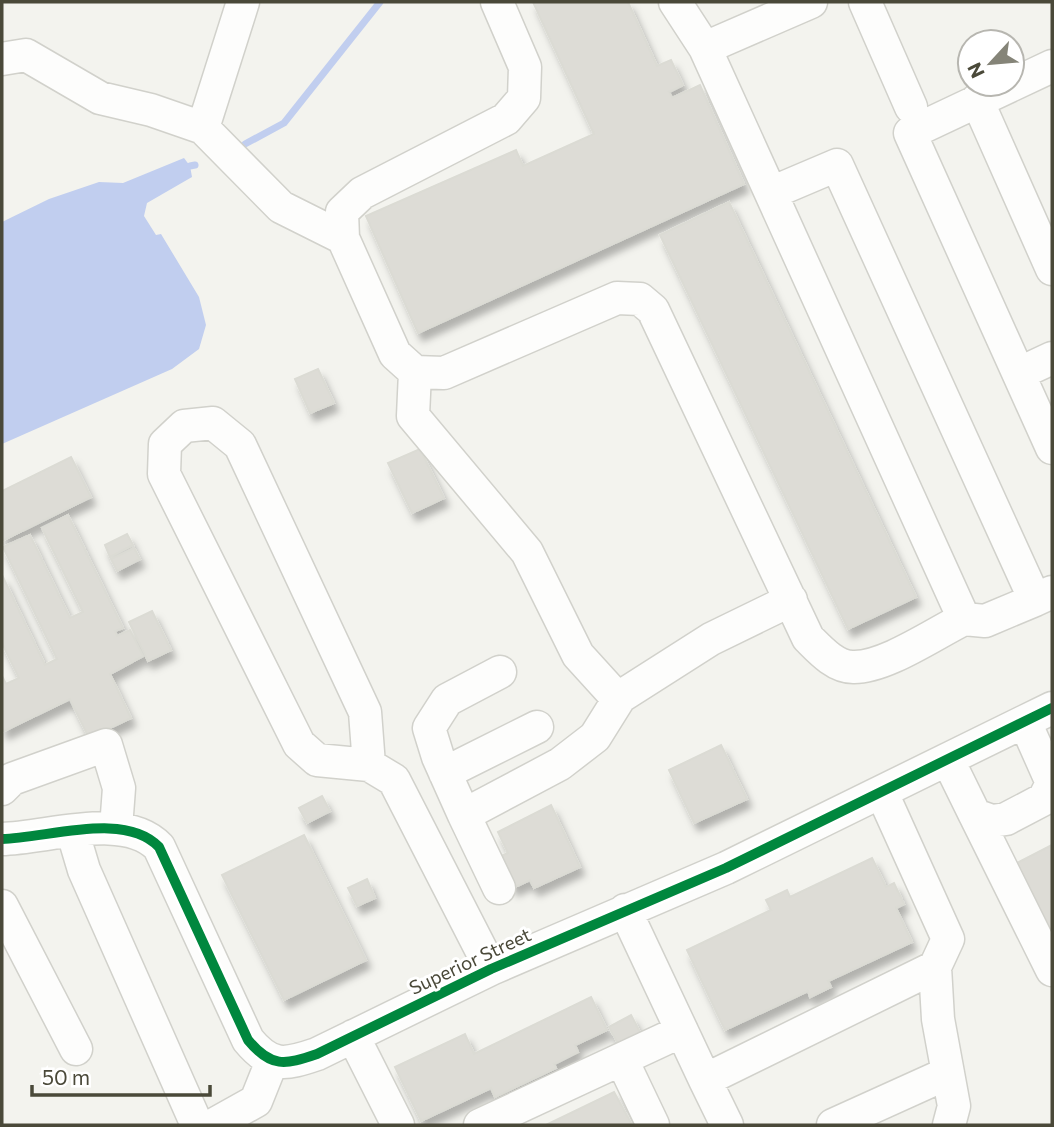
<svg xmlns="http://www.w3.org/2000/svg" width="1054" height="1127" viewBox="0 0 1054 1127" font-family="Commissioner,sans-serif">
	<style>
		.water { fill: #c1ceef }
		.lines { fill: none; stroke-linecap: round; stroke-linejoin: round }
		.stream { stroke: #c1ceef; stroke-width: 7 }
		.building { fill: #dddcd6; stroke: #dbdbd4; stroke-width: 2; filter: url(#shadow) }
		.minor-casing { stroke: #d1d1cb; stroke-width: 35 }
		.minor { stroke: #fdfdfc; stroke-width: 32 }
		.cycleway-casing { stroke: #fff; stroke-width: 15 }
		.cycleway { stroke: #00873e; stroke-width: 10 }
		.labels { text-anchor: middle; stroke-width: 6; stroke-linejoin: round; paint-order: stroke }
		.street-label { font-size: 19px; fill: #4a4939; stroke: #fff }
	</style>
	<defs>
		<filter id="shadow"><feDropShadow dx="4.5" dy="8" stdDeviation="3.5" flood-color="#0004"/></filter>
	</defs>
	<rect width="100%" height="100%" fill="#f3f3ee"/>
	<path class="water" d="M184,158L190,166L192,177L147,203L144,216L156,235L161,234L199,297L206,325L199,349L172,369L2,444V222L49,199L99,182L123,183Z"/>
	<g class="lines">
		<path class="stream" d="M245,144L284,123L380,2
			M190,166L195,165"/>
	</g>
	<path class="building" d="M533,2H628L657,66L671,60L683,85L669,92L672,98L700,85L744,184L418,333L366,216L516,150L523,166L594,134Z
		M729,202L916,597L848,629L660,235Z
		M318,369L334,403L310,413L295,379Z
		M420,449L444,498L412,513L388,463Z
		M71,457L91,497L2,541V491Z
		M68,515L123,628L115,631L117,636L130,630L143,656L110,674L131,718L89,738L70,699L4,731L2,729V676L6,684L19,678L2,643V575L45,665L57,659L3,547L30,535L70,618L83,612L42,528Z
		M127,534L133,545L110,557L105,545Z
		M134,548L140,559L117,571L111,559Z
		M152,611L171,650L148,661L129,622Z
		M721,745L747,799L694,823L669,770Z
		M322,796L330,811L307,823L299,808Z
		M551,805L580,867L534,888L530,880L513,888L499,857L508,853L498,832Z
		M304,835L366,960L284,1000L222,875Z
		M1052,845V934L1017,863Z
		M872,858L886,887L894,883L904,904L896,908L912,942L828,981L831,987L810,997L808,991L725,1030L687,950L771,910L766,900L787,890L790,897Z
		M367,879L375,898L357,906L348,888Z
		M591,997L607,1030L575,1045L578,1052L554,1064L556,1068L495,1097L491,1088L421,1121L395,1067L465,1034L474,1054Z
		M631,1015L642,1036L620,1047L609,1027Z
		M614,1092L632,1125H546Z"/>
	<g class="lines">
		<defs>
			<path id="minor" d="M497,2L525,67L524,98L506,119L362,193L342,212L343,238L395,354L415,372L444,373L617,298L640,299L653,310L808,638C820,650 835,667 853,667C885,668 935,633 964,619L705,48L675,2
				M865,2L911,107
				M705,48L811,2
				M2,59L26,55L100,98L151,110L203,128L281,207L343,238
				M1052,66L910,133L1052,448
				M977,100L1052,269
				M203,128L243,2
				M771,193L837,165L1035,600L1052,592
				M415,372L413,416L527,552L578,655L618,699
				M1020,373L1052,358
				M964,619L985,621L1035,600
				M948,760L975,815L992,821L1006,819L1044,799L1052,783L1025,722
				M369,765L365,712L240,445L213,423L184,426L165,444L164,474L299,744L317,760L369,765L394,780L491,969
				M445,773L537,727
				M2,789L12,779L106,745L119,788L116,828
				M464,815L438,757L429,728L447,700L500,672
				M975,815L1052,970
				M73,833L84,870L197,1125
				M2,839C48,838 125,811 159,847L248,1040C271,1068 285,1065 317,1054L491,969L726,868L1052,708
				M499,888L464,815L560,764L595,737L620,697L711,639L791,600
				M2,906L76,1049
				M625,910L705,1080L935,967L948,939L882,793
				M935,967L938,1019L954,1106L949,1125
				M353,1036L398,1125
				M622,1060L653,1125
				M705,1080L727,1125
				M213,1125L256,1101L272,1061
				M480,1125L682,1031
				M833,1125L948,1073"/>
		</defs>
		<use href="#minor" class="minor-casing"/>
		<use href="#minor" class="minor"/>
		<defs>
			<path id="cycleway" d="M2,839C48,838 125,811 159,847L248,1040C271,1068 285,1065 317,1054L491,969L726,868L1052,708"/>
		</defs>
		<use href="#cycleway" class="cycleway-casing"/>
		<use href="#cycleway" class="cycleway"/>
	</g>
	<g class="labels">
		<g class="street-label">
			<text transform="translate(470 961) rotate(-25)" y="7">Superior Street</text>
		</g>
	</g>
	<rect width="1054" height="1127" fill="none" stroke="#4a4939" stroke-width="7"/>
	<g transform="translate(991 63) rotate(244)"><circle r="33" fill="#ffffff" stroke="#b7b6b0" stroke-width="2"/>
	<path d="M0-5L12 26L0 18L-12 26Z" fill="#858478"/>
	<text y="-10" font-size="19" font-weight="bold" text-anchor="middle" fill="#4a4939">N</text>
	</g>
	<path d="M32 1085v10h178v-10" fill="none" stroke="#4a4939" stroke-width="3.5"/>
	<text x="42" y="1085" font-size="21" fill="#4a4939" stroke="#ffffff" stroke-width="5" paint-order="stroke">50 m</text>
</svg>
